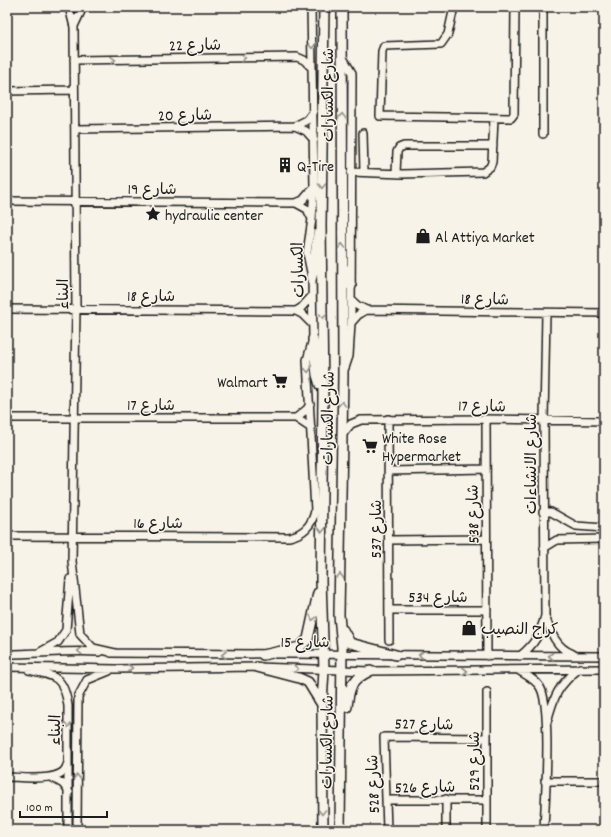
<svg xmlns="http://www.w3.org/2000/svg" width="611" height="837" viewBox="0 0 611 837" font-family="Dekko,'Playpen Sans Arabic',sans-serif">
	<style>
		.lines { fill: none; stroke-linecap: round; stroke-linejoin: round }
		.street-casing { stroke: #1c1c1c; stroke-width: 10 }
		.secondary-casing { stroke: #1c1c1c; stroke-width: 12 }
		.street { stroke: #f7f3e8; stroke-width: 7 }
		.secondary { stroke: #f7f3e8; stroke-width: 9 }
		.oneway { stroke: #94928c }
		.labels { text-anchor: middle; stroke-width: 3; stroke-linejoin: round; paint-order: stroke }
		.street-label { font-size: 16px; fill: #1c1c1c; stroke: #f7f3e8 }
		.poi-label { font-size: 16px; fill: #1c1c1c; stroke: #f7f3e8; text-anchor: start }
	</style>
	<rect width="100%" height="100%" fill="#f7f3e8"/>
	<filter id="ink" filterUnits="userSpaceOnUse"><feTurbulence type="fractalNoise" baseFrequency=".025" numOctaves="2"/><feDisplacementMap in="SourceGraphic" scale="8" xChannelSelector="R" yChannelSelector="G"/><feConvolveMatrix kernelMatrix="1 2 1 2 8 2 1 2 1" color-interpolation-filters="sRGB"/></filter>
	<g filter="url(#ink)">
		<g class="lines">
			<defs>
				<path id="street" d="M69,7L74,27L76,309L72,561L80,634L93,648L115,653
					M454,7L448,34L441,44L384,46L382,51L380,116L511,118L514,114L515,7
					M543,7V134
					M74,26L83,7
					M342,56L352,73V79L351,323L349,356L345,368
					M74,60L297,57L304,60L312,68
					M7,91L74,90
					M295,126L307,120L313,112
					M75,129L295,126L306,131L314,140
					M363,133L364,172
					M351,172L402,174L483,172L490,167L492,162L494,118
					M396,173L397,152L399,148L404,146H493
					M7,201L296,203L303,200L314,187
					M296,203L307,209L312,219
					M351,300L358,306L366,310L604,313
					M7,309L296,311L301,308L311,297
					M296,311L302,314L312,324
					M351,323L358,315L366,310
					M7,418H296L311,428
					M296,418L307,409L310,404
					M388,419L389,640
					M486,419L487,656
					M342,435L351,424L361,420L486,419L604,421
					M389,471L486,469
					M543,512H551L576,526L604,528
					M7,536L289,537C304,534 312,525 315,511L307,360L313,339L312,277L307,253L312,219L314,187L311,7
					M389,540L486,539
					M544,548L557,540L604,539
					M389,610H487
					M545,616C551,633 556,648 573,654
					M40,652L58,642L66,630L70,579
					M111,653L604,656
					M7,654C38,654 68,650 99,652
					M520,656C535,644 540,634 545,616L544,420L546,313
					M7,667L116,669L257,667L370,671L604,669
					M29,670C56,676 64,677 68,706V830
					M518,670C526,675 535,679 540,687C552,707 545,802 544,830
					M547,722C554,696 558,685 580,668
					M7,777C21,777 64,783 67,765
					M53,778L63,784L69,792
					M545,781H604
					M386,800H487
					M77,830L78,697L87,680L109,671
					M387,830L384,737L487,738
					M446,830V799
					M487,830V692"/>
				<path id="secondary" d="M345,269L351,286
					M312,277L318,234
					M313,339L317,375L320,385
					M343,630L350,643L396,655
					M263,655L300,647L308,639L318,593
					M257,667L299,678L308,682L321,703
					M347,707C349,687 351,680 370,671
					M323,830L322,703L324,670L321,580L323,395L321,225L324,7
					M340,830L342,647L339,615L343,376L342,7"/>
			</defs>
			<use href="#street" class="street-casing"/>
			<use href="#secondary" class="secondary-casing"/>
			<use href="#street" class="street"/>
			<use href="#secondary" class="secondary"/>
		</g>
		<defs><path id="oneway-chevron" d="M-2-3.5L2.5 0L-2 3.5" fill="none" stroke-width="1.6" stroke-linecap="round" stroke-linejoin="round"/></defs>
		<g class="oneway">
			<use href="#oneway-chevron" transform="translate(312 46) rotate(89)"/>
			<use href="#oneway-chevron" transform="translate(243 58) rotate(-1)"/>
			<use href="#oneway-chevron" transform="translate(113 60) rotate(-1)"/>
			<use href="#oneway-chevron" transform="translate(342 116) rotate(-90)"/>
			<use href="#oneway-chevron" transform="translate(322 186) rotate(91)"/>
			<use href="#oneway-chevron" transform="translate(342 246) rotate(-90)"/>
			<use href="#oneway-chevron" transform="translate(323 316) rotate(90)"/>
			<use href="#oneway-chevron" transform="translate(308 370) rotate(86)"/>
			<use href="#oneway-chevron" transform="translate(342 404) rotate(-90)"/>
			<use href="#oneway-chevron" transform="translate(322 530) rotate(91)"/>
			<use href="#oneway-chevron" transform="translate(340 576) rotate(-89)"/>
			<use href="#oneway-chevron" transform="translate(313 618) rotate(103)"/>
			<use href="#oneway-chevron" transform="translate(80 651) rotate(-178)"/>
			<use href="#oneway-chevron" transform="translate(224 655) rotate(-180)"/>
			<use href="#oneway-chevron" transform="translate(421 655) rotate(-180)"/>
			<use href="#oneway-chevron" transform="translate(551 656) rotate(180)"/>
			<use href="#oneway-chevron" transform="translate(130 668)"/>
			<use href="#oneway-chevron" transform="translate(296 669) rotate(2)"/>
			<use href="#oneway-chevron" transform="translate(465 671)"/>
			<use href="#oneway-chevron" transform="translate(68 725) rotate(91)"/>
			<use href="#oneway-chevron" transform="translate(77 777) rotate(-90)"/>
			<use href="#oneway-chevron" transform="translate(322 812) rotate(90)"/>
		</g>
	</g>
	<defs>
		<symbol id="building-bare" viewBox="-9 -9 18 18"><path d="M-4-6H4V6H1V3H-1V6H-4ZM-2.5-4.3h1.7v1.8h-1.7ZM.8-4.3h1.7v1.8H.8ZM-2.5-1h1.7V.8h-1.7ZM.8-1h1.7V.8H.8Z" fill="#1c1c1c" stroke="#f7f3e8" stroke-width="2.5" paint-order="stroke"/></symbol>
		<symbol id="sight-bare" viewBox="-9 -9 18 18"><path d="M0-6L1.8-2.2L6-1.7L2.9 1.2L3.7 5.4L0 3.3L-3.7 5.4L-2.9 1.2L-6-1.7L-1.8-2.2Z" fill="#1c1c1c" stroke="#f7f3e8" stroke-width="2.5" paint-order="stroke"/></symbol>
		<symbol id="shop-bare" viewBox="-9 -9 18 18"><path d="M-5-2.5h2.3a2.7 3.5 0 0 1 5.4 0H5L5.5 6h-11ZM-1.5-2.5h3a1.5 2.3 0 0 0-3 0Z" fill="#1c1c1c" stroke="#f7f3e8" stroke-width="2.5" paint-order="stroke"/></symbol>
		<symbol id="supermarket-bare" viewBox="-9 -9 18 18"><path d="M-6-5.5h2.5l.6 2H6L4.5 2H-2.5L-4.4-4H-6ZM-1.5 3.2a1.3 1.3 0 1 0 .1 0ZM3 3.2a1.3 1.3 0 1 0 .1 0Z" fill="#1c1c1c" stroke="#f7f3e8" stroke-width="2.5" paint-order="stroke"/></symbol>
	</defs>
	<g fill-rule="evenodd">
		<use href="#building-bare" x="274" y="154" width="22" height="22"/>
		<use href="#sight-bare" x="142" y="203" width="22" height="22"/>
		<use href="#shop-bare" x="412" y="225" width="22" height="22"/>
		<use href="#supermarket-bare" x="269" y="370" width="22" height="22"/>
		<use href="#supermarket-bare" x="359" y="435" width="22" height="22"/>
		<use href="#shop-bare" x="458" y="617" width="22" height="22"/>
	</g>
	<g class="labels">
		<g class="street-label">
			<text transform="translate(195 44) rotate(-1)" y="6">شارع 22</text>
			<text transform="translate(327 95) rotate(-90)" y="6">شارع الكسارات</text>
			<text transform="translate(185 114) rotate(-1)" y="6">شارع 20</text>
			<text x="152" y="194">شارع 19</text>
			<text transform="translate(297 270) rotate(-91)" y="6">الكسارات</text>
			<text transform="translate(62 294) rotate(-90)" y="6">البناء</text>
			<text x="151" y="301">شارع 18</text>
			<text transform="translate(485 298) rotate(1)" y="6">شارع 18</text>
			<text x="151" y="410">شارع 17</text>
			<text transform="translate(482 405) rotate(1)" y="6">شارع 17</text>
			<text transform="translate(327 418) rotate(-89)" y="6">شارع الكسارات</text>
			<text transform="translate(530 464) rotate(-90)" y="6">شارع الانشاءات</text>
			<text transform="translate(472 514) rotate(-91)" y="6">شارع 538</text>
			<text x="158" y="528">شارع 16</text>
			<text transform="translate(375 529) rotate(-90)" y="6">شارع 537</text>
			<text x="438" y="602">شارع 534</text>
			<text x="305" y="647">شارع 15</text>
			<text transform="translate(424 723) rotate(1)" y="6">شارع 527</text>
			<text transform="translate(54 730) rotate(-89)" y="6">البناء</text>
			<text transform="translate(326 742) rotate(-89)" y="6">شارع الكسارات</text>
			<text transform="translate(473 761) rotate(-90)" y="6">شارع 529</text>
			<text transform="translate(372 784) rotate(-92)" y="6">شارع 528</text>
			<text transform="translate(425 786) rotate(-1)" y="6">شارع 526</text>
		</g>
		<g class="poi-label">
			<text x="297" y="171">Q-Tire</text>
			<text x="165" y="220">hydraulic center</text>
			<text x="435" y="242">Al Attiya Market</text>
			<text x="268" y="387" text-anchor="end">Walmart</text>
			<text x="382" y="443">White Rose<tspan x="382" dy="18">Hypermarket</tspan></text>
			<text x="481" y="634">كراج النصيب</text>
		</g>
	</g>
	<rect width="611" height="837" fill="none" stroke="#f7f3e8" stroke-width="24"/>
	<rect x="12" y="12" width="587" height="813" fill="none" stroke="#1c1c1c" stroke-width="1.5" filter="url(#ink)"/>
	<path d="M20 811v6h87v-6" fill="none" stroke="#1c1c1c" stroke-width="2"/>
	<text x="26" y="811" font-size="12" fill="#1c1c1c" stroke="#f7f3e8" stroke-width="3" paint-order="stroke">100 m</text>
</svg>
